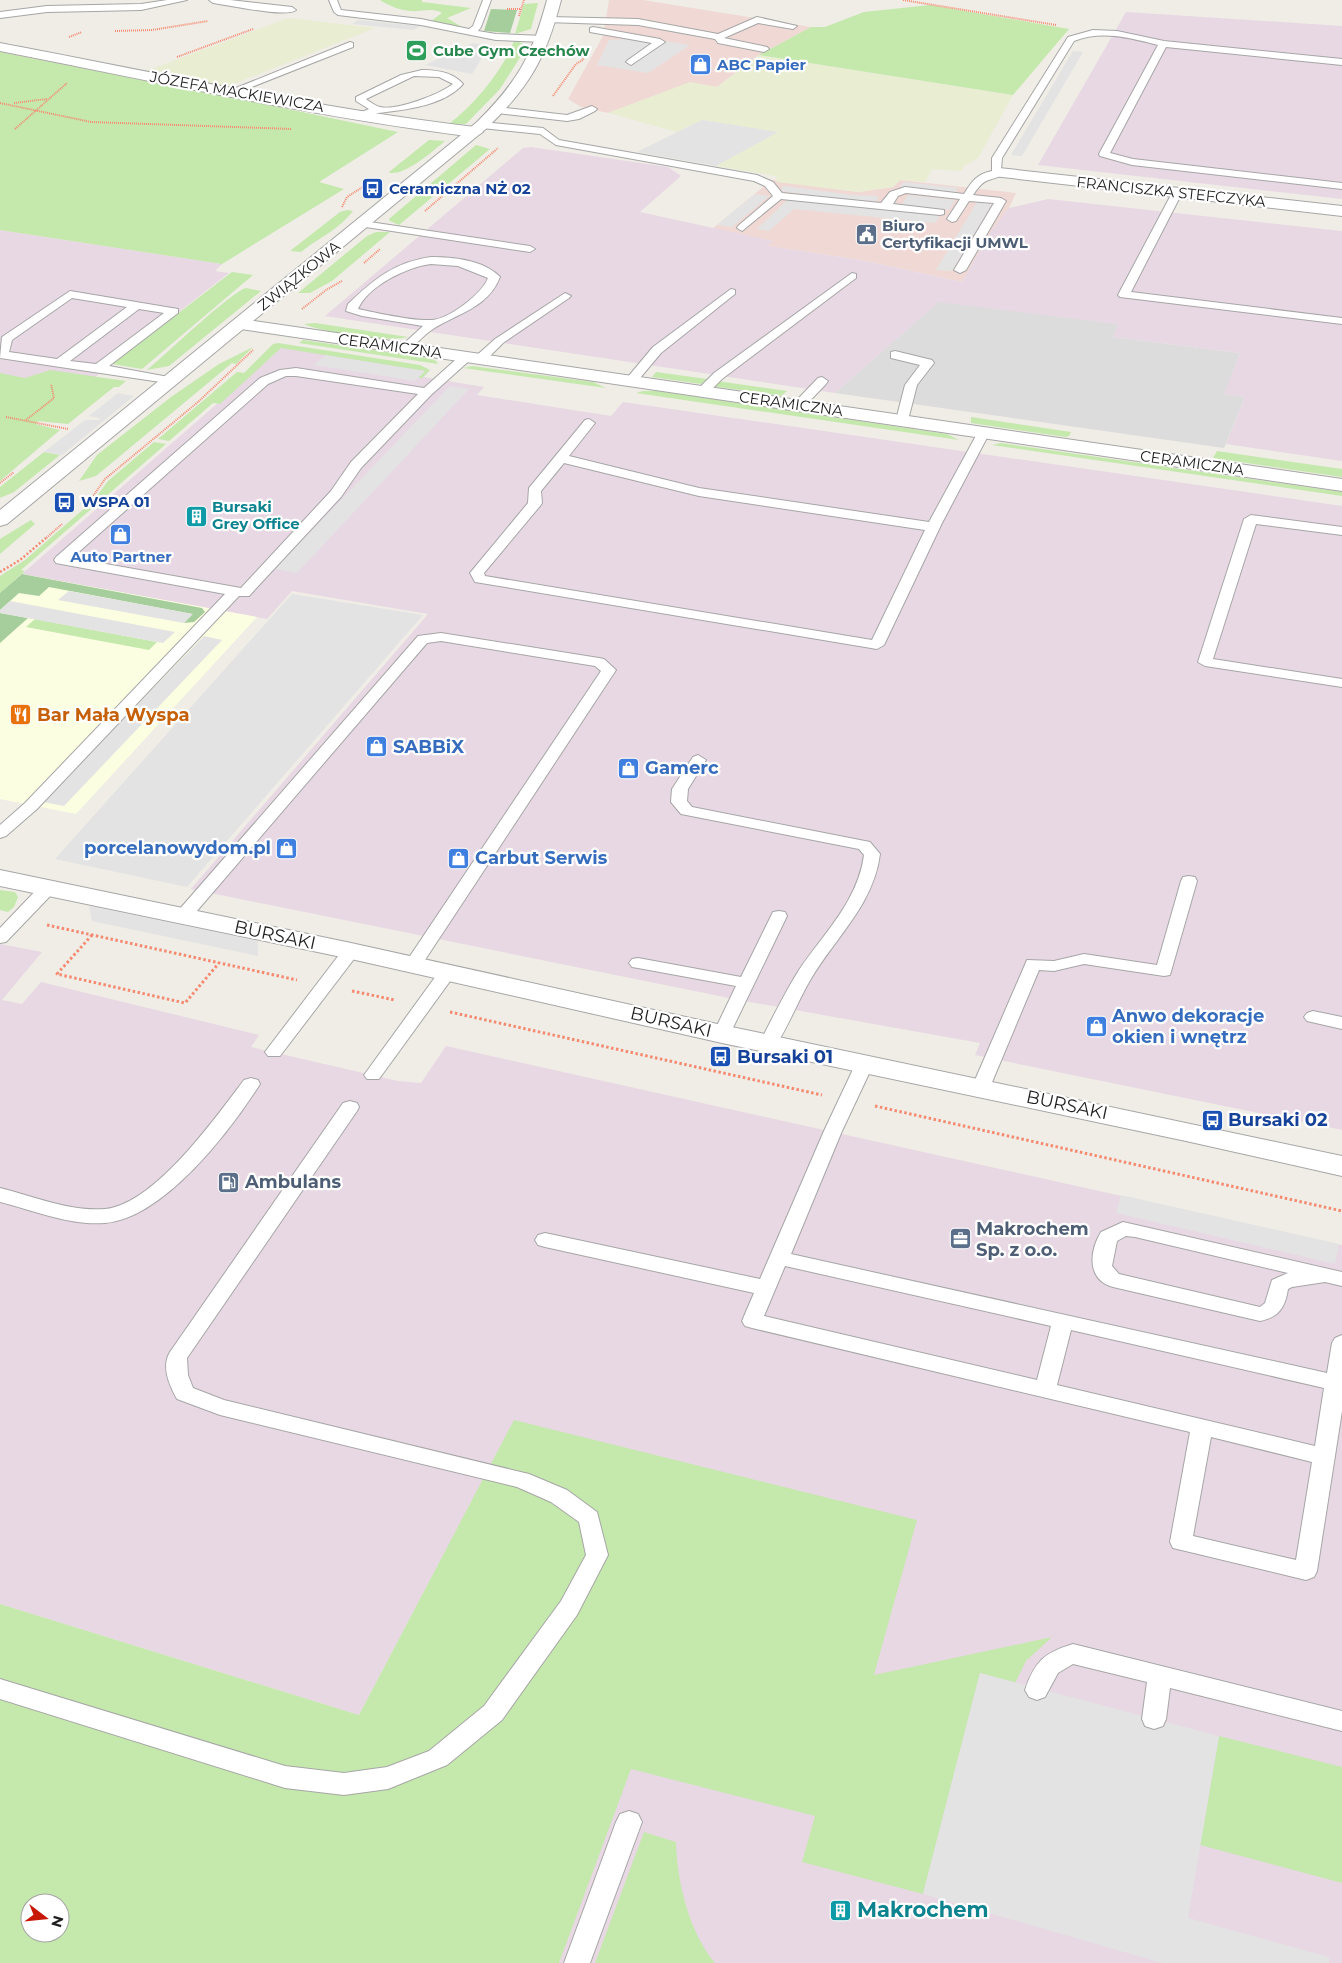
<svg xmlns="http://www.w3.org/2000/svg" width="1342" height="1963" viewBox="0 0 1342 1963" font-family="Montserrat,sans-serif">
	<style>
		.residential { fill: #dddcdc }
		.commercial { fill: #f0d9d5 }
		.industrial { fill: #e8d8e4 }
		.education { fill: #fbfee0 }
		.farmland { fill: #e9edd2 }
		.grass { fill: #c5e8ad; fill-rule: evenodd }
		.forest { fill: #a6cd9c }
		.parking { fill: #e3e3e3 }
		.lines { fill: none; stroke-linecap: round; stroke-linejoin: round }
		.service-casing { stroke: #a6a6a6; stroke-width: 2 }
		.minor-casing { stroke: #a6a6a6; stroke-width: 2 }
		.tertiary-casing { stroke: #a6a6a6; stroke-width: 2 }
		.path-far2 { stroke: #f58a71; stroke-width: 2; stroke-dasharray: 1 1; stroke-linecap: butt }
		.path-far1 { stroke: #f58a71; stroke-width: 2.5; stroke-dasharray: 2 2; stroke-linecap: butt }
		.path { stroke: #f58a71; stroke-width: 3; stroke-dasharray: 2.5 2.5; stroke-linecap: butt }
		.service { fill: #fff; fill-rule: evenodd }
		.minor { fill: #fff; fill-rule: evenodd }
		.tertiary { fill: #fff; fill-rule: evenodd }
		.labels { text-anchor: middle; stroke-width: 4.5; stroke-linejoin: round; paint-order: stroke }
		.far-leisure-label { font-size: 15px; font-weight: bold; fill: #27864d; stroke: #fff; text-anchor: start }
		.far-shop-label { font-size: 15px; font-weight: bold; fill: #366cbe; stroke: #fff; text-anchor: start }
		.far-street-label { font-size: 15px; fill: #1f1f1f; stroke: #fff }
		.far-transit-label { font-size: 15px; font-weight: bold; fill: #164399; stroke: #fff; text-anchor: start }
		.far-service-label { font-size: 15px; font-weight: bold; fill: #4e5e75; stroke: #fff; text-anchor: start }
		.far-culture-label { font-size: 15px; font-weight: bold; fill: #0d838f; stroke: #fff; text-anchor: start }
		.food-label { font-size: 18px; font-weight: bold; fill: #c56008; stroke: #fff; text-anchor: start }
		.shop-label { font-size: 18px; font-weight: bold; fill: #366cbe; stroke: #fff; text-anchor: start }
		.street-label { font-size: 18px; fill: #1f1f1f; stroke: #fff }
		.transit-label { font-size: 18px; font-weight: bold; fill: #164399; stroke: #fff; text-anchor: start }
		.service-label { font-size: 18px; font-weight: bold; fill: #4e5e75; stroke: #fff; text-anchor: start }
		.near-culture-label { font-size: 21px; font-weight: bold; fill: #0d838f; stroke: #fff; text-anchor: start }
	</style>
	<rect width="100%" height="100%" fill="#efede6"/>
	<path class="residential" d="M939,301L1119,324L1113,337L1240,353L1225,394L1245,397L1224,448L835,393Z"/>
	<path class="commercial" d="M609,0H643L811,27L759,55L717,87L690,83L608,113L581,107L568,99L603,36Z
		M765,179L858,192L893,187L900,180L1016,193L1009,208L962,282L861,260L767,246L772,241L712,229L762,188L766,182Z"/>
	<path class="industrial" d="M1126,12L1342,26V199L1038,165Z
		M531,147L668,167L681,176L640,212L773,241L768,246L861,260L962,282L991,231L1009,208L1048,199L1342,231V461L1226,444L1245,397L1224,394L1240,353L1113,337L1118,324L939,302L835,393L325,316L523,148Z
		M0,230L222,264L215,271L229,273L0,451Z
		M289,346L429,371L424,377L484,387L477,395L611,416L623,402L1342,506V1130L975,1055L980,1043L739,1000L191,889L428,614L292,591L267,619L22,574L281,348Z
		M0,944L42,952L2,1000L22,1004L41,982L259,1035L251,1047L398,1081L421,1083L446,1046L1342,1245V1963H411L514,1421L359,1715L0,1604Z"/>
	<path class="education" d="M22,574L257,617L76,814L0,799V593Z"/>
	<path class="farmland" d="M288,18L375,28L226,87L146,71Z
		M759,55L1013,95L978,158L964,166L962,171L932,169L925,182L900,180L893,187L858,192L777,182L776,176L716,166L777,132L702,120L677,132L608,113L690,82L717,87Z"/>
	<path class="grass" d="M380,0H422V2L471,8L447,18L462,27L431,21L442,13C433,7 421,12 410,11C400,10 389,6 380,0Z
		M538,3L531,29L515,34L524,4Z
		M930,5L1069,29L1013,95L759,55L811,27H825L864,12Z
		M514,41L522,43L526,48L500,89L466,124L448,125C476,102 500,75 514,41Z
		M0,52L245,100L398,132L319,182L344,189L222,264L0,230Z
		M429,140L445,141C433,151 406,175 390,173L389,172Z
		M476,145L490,149L399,225L390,221L389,219Z
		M347,210L353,211C336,232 321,236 301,252L290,251L340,212Z
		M376,232H390L332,281L310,293H298L367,236Z
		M232,272L253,275L142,369L112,364Z
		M246,288L261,291L169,366L147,370C164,356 232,291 246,288Z
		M315,323L408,337C391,343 321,332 304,324Z
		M303,340L429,358L436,361L438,364L299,343Z
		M278,343L420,365L430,370L422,378H417L425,371L281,348L220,404L213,403L169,441L158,439L237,372L244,373L273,344Z
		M253,347L236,364L232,363L96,476L79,481L97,455L171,397L219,364Z
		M472,366L593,382L606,388L463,368Z
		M50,370L126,381L119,387H114L68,424L38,421L36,424L60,430L0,481V373L25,378Z
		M656,372L707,379L701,384L652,377Z
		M717,381L787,391L781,396L711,386Z
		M643,391H657L947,434L959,440L636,393Z
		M971,417L1071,432L1069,436L1066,437L971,423Z
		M154,442L166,444L21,570L25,571L0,593V576L25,560L94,500L108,481Z
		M1001,443L1342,492V496L992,445Z
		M1217,451L1342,469V477L1213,458Z
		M44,452L60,455L14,492L0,498V487Z
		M31,520L35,524L0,554V539Z
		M35,619L157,642L149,650L26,627Z
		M0,890L15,892L18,897L14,907L8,912L0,910Z
		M514,1420L917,1520L874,1675L1052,1637L1026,1661L1015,1683L980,1673L923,1894L802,1862L815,1816L631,1769L559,1963H0V1604L359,1715ZM30,1903H60V1933H30Z
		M1219,1736L1342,1767V1883L1200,1845Z
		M644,1832L676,1842C677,1882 689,1932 715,1963H595Z"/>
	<path class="forest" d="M491,9L517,10L510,33L484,31Z
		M22,574L202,608L205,612L194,622L184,623L192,614L49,587L39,596L19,593L0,610V593Z
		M0,613L28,618L0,643Z"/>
	<path class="parking" d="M358,20L420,26L414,30L352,24Z
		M646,38L690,45L648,73L597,65L609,40Z
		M473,43L489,46L472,74L425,65Z
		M1073,51L1083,52L1022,156L1011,155Z
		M702,120L778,132L716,166L637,152Z
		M904,182L958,188L955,193L900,187Z
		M784,186L852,195L878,196L877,201L852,200L780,191Z
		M755,194L769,196L732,227L717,225Z
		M908,195L955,200L949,210L902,204Z
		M787,200L940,216L935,223L794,209L769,231L757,229Z
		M977,202L992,204L952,271L936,270Z
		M326,355L344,358L425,371L415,381L314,365Z
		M450,386L469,389L297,573L275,569Z
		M118,393L134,396L62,455L44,452L85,420H100L99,418L89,416Z
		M69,591L193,614L184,623L58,600Z
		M292,594L423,615L187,887L55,859Z
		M10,601L175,632L163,643L0,613V610Z
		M204,636L222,640L64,806L43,802Z
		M89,906L258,941V956L92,921Z
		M1121,1195L1339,1244L1335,1264L1116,1213Z
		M980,1673L1219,1736L1188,1918L1329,1957V1963H1162L923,1894Z"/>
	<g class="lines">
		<defs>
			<path id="service" d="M167,0H187L141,10L47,12L0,18V12L47,6L141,4Z
				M209,0H230L292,7L296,10C286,18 229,5 213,3Z
				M329,0H337L341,10L421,19L469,29L473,26L483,0H491L481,27L478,31L496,34L544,36L548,39L544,42L496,40L421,25L338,15L334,12Z
				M549,17L638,19L718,34L757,17L797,26L793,29L758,23L724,38L767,47L769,49L764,52L718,43L715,39L638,25L546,22V18Z
				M593,27L660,39L665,42L631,65L626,62L628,60L652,43L590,32V28Z
				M1093,30L1117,31L1164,41L1342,59V65L1166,47L1110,153L1133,159L1342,183V189L1132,165L1100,156L1099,154L1158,45C1130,38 1102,30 1074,41L1002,158L1001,169L1004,173C990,184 988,173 973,195L1001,198L1006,201L966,270L960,273L954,270L994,203L969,201L956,221L952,222L947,219L960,199L906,193L898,196L893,204L944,210V214L940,215L781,199L742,231L737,228L738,226L773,196L765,186L754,181L556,145L540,134L482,128L477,125L482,122L543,128L559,140L757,175L773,182L782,193L881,203L890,192L905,187L964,194C972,181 977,174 992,171V158L1068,37Z
				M350,42L353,43V47L234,94L226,92Z
				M422,70C436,70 453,72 463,84C444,106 404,110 378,113C371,114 366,118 359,117V113L369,109L356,101V97L401,75ZM414,76L439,77L453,84C440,94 397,111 380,107C376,106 370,102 366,99Z
				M592,106L597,109L595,111L579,119L567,121L497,113L492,110L497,107L567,115Z
				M1177,190L1182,193L1131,292L1342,318V324L1120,297L1118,295L1172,193Z
				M363,221L530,246L535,249L530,252L359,226L358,224Z
				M431,257C453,257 484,260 500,277C488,308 458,313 433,329C424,335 417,343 409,350L405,352L399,348L423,326L362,316L346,311L348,304C374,279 395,262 431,257ZM431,264L458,266L488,278C482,294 448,320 431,320C411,321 377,313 358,309C368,286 407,267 431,264Z
				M852,273L856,274V278L722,379L707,394H699L697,391L699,388L714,373Z
				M731,289L735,290V294L661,353L635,384H627L625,381L627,378L653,347Z
				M70,291L178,309V313L109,366L174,378L176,381L174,384L0,358L2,337ZM72,298L127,307L57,359L9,352L12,340ZM139,309L164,313L96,364L70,361Z
				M565,293L571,296L569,298L503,343L484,362H476V356L495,339Z
				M895,351L932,360L934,363L917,385L908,420L902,424L896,420L905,385L920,365L891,358V352Z
				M466,353L472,357L470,360L431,395L361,468L341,497L249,596H239L37,809L6,836L0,838V825L25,803L225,594L61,564L56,563L54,560L56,557L260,378L280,370L296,368L424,388L462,354ZM286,376H296L418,394L351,462L331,491L241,588L72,558L268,384Z
				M822,377L828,381L826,384L803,408H795L793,405L795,402L818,378Z
				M589,419L595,423L569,456L699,488L929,522L978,432L984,428L990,432L942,523L884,645L877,649L475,582L470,573L528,503L529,488L585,420ZM564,463L699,496L925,530L872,640L485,576L484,573L540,506L542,503L541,491Z
				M1251,515L1342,527V535L1256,524L1213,659L1342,679V687L1205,666L1198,662L1244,519Z
				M441,633L599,658L604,659L616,670L419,969H407L404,965L601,671L595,666L441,641L427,643L190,919H178L176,915L178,911L418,636Z
				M698,755L706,760L688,789L687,801L692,807L870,842L880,854C874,903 837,936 812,977C798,1000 789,1026 774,1048H762L759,1044C772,1019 784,994 799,970C824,933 858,901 864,855L859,849L681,814L671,802L672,789L693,757Z
				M1189,876L1195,877L1197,881L1170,975L1164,976L1084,964L1054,971L1039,970L990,1087L988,1091L981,1093L974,1091L972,1087L1027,960L1054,961L1084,954L1157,965L1181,881L1183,877Z
				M48,883L54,884L56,888L54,892L6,942L0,943V928L42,884Z
				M779,911L785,912L787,916L728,1038H716L713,1034L736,986L638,968L632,967L629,963L632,959L638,958L741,977L771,916L773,912Z
				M351,946L357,947L360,951L357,955L280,1056H268L265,1052L268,1048L345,947Z
				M447,968L453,969L456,973L379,1079H367L364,1075L367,1071L441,969Z
				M1313,1011L1342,1017V1029L1307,1021L1304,1017L1307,1013Z
				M865,1057L871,1059L874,1063L842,1131L791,1254L1327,1373L1332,1343L1335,1338L1342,1335V1411L1317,1571L1314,1577L1306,1580L1173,1548L1170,1542L1190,1432L752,1328L745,1326L742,1321L754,1293L545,1247L538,1245L535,1240L538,1235L545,1233L760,1279L824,1131L856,1063L859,1059ZM785,1266L1051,1326L1037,1380L764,1316ZM1071,1330L1324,1388L1315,1446L1057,1385ZM1211,1437L1312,1462L1296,1560L1193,1536Z
				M251,1078L258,1080L260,1084C230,1131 164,1218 105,1223C70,1226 33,1210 0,1202V1188C33,1196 70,1212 105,1209C154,1205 216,1117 244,1080Z
				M350,1101L357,1103L359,1107L357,1111L187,1358L188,1375L193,1388L224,1400L529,1474L567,1490L597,1512L608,1555L577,1615L502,1720L447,1765L388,1789L344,1795L285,1788L0,1699V1679L285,1766L344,1773L387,1767L429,1751L484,1706L561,1601L586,1555L579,1522L551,1502L517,1487L220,1415L177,1399C169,1385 161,1366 170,1352L343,1103Z
				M1123,1222L1342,1272V1286L1325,1282L1292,1287L1288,1289C1285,1308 1279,1317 1260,1321L1113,1287C1087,1280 1089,1252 1101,1232ZM1126,1236L1135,1237L1288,1273L1272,1280L1265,1303L1260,1307L1119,1274L1112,1266L1117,1241Z
				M1073,1644L1342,1711V1731L1170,1688L1166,1719L1163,1726L1154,1729L1145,1726L1142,1719L1147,1682L1073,1664L1058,1673L1045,1697L1037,1700L1029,1697L1025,1690C1035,1661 1044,1653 1073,1644Z
				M629,1811L638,1814L642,1822L590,1963H564L616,1822L620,1814Z"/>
			<path id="minor" d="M0,43C158,73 316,108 475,127L483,132L475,137C315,117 158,82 0,51Z
				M999,168L1342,206V216L993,176L991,173L993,170Z
				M240,319L1342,479V491L234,328L231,324L234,320Z
				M0,870L351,943L722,1025L1342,1156V1176L1186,1141L722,1043L351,959L0,886Z"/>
			<path id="tertiary" d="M547,0H561C546,58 530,86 487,128L7,524L0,526V510L477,122C518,81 532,56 547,0Z"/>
		</defs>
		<use href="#service" class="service-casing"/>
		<use href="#minor" class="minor-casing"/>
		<use href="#tertiary" class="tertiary-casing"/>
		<path class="path-far2" d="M903,0L1056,25
			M507,9H521
			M519,16L524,0
			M115,31L152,30L208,21
			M69,37L82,32
			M177,57L253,29
			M553,96L576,64L583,60L586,49
			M0,103L91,122L292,129
			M14,103L47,99
			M15,129L67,83
			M342,207L347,197L372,181
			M425,211L498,148
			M364,263L380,249
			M302,309L326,290L342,281
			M6,417L68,429
			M26,420L54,398L51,384
			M0,483L14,472
			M91,499L105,479L198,402L253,350
			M45,539L62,524"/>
		<path class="path-far1" d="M0,572L20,560L46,538"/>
		<path class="path" d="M47,925L297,980
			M92,935L57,974L185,1003L219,963
			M352,991L395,1000
			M450,1012L822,1095
			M875,1106L1342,1211"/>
		<use href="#service" class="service"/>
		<use href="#minor" class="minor"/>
		<use href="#tertiary" class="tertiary"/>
	</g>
	<defs>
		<symbol id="stadium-square" viewBox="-11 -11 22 22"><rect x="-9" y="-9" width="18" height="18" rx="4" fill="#2e9e5b" stroke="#fff"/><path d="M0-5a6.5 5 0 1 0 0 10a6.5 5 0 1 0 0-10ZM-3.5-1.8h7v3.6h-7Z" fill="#fff"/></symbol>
		<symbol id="shop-square" viewBox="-11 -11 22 22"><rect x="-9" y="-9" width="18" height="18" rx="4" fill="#3f7fe0" stroke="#fff"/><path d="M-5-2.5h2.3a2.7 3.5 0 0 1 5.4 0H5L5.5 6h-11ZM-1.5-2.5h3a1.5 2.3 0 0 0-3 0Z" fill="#fff"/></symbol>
		<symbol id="bus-square" viewBox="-11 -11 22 22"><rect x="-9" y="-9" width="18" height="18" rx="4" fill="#1a4fb4" stroke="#fff"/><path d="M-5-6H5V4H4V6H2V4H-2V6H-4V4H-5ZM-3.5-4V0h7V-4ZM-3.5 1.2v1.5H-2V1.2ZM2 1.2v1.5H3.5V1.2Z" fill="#fff"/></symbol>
		<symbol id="civic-square" viewBox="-11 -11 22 22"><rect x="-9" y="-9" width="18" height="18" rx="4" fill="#5c6f8a" stroke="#fff"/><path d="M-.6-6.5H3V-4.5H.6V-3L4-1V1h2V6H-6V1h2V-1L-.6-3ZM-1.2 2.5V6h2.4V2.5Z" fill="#fff"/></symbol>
		<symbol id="building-square" viewBox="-11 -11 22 22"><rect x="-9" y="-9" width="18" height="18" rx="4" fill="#0f9aa8" stroke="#fff"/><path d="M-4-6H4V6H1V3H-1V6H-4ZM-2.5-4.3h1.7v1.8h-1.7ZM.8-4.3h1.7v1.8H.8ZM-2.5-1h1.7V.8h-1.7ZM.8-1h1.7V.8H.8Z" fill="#fff"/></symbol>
		<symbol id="restaurant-square" viewBox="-11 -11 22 22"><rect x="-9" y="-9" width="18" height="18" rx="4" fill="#e8710a" stroke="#fff"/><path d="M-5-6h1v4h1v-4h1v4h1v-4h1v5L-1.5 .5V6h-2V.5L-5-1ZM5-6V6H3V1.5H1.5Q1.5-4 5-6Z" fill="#fff"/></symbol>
		<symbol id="fuel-square" viewBox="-11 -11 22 22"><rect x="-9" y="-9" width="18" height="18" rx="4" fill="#5c6f8a" stroke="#fff"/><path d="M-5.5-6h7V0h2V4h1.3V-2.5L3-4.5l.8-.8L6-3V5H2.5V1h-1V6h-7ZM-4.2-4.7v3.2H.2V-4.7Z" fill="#fff"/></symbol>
		<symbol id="office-square" viewBox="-11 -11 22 22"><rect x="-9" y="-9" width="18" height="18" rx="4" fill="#5c6f8a" stroke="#fff"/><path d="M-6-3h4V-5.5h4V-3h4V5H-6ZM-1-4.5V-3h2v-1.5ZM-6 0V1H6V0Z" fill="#fff"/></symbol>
	</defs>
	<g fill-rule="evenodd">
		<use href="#stadium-square" x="404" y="38" width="25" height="25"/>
		<use href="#shop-square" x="688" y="52" width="25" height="25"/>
		<use href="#bus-square" x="360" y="176" width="25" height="25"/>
		<use href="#civic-square" x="854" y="222" width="25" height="25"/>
		<use href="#bus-square" x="52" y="490" width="25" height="25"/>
		<use href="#building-square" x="184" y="504" width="25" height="25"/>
		<use href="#shop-square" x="108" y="522" width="25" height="25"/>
		<use href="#restaurant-square" x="8" y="702" width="25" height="25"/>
		<use href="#shop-square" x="364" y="734" width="25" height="25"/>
		<use href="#shop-square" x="616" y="756" width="25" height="25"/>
		<use href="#shop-square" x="274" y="836" width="25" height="25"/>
		<use href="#shop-square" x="446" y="846" width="25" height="25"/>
		<use href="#shop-square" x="1084" y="1014" width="25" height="25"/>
		<use href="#bus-square" x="708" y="1044" width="25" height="25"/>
		<use href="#bus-square" x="1200" y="1108" width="25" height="25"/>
		<use href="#fuel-square" x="216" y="1170" width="25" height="25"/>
		<use href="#office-square" x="948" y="1226" width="25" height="25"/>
		<use href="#building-square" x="828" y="1898" width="25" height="25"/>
	</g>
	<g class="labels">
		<g class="far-leisure-label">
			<text x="433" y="56">Cube Gym Czechów</text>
		</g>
		<g class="far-shop-label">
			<text x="717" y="70">ABC Papier</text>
			<text x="121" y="562" text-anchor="middle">Auto Partner</text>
		</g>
		<g class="far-street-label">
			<text transform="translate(237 92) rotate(10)" y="5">JÓZEFA MACKIEWICZA</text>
			<text transform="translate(1171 192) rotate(6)" y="5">FRANCISZKA STEFCZYKA</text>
			<text transform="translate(299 276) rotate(-39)" y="5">ZWIĄZKOWA</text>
			<text transform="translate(390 346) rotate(8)" y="5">CERAMICZNA</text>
			<text transform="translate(791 404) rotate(8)" y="5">CERAMICZNA</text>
			<text transform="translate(1192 463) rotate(8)" y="5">CERAMICZNA</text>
		</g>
		<g class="far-transit-label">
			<text x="389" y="194">Ceramiczna NŻ 02</text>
			<text x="81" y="507">WSPA 01</text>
		</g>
		<g class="far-service-label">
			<text x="882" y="231">Biuro<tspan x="882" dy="17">Certyfikacji UMWL</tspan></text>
		</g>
		<g class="far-culture-label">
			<text x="212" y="512">Bursaki<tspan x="212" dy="17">Grey Office</tspan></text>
		</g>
		<g class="food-label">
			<text x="37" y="721">Bar Mała Wyspa</text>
		</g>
		<g class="shop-label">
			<text x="393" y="753">SABBiX</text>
			<text x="645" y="774">Gamerc</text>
			<text x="271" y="854" text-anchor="end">porcelanowydom.pl</text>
			<text x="475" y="864">Carbut Serwis</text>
			<text x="1112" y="1022">Anwo dekoracje<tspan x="1112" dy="21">okien i wnętrz</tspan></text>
		</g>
		<g class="street-label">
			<text transform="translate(275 935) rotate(12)" y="6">BURSAKI</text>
			<text transform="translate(671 1022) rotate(13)" y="6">BURSAKI</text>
			<text transform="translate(1067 1105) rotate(12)" y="6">BURSAKI</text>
		</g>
		<g class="transit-label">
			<text x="737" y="1063">Bursaki 01</text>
			<text x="1228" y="1126">Bursaki 02</text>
		</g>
		<g class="service-label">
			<text x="245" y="1188">Ambulans</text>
			<text x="976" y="1235">Makrochem<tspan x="976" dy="21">Sp. z o.o.</tspan></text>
		</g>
		<g class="near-culture-label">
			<text x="857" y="1917">Makrochem</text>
		</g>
	</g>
	<g transform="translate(45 1918) rotate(106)"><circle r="24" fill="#ffffff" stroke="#a5a5a5"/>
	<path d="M0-4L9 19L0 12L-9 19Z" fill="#c71807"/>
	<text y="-8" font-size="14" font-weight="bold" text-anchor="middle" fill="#1f1f1f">N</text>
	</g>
</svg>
